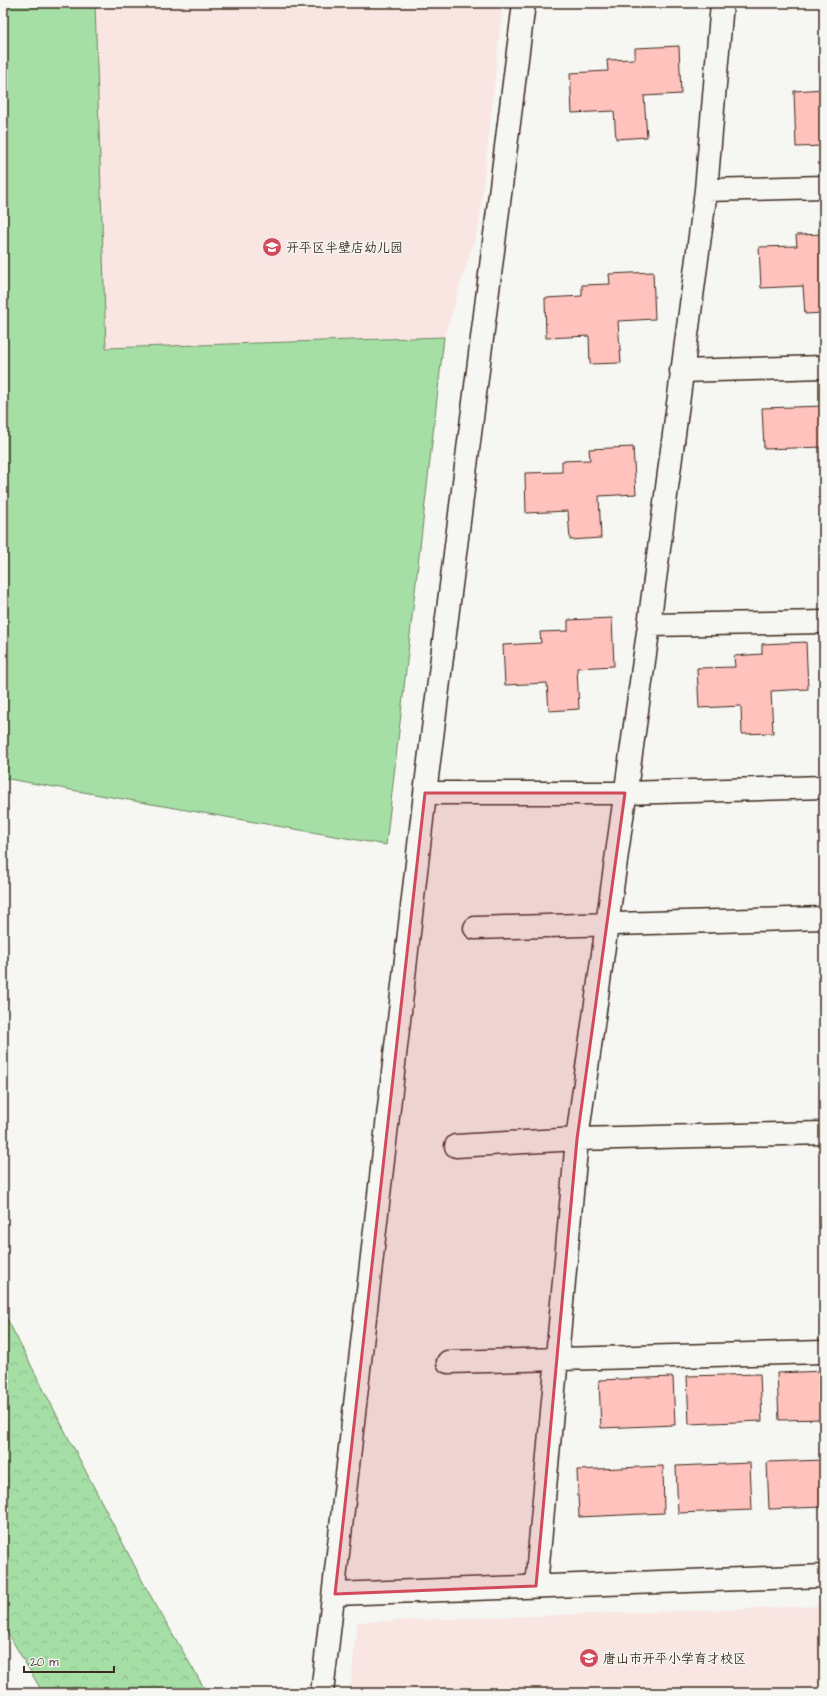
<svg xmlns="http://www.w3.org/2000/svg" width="827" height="1696" viewBox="0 0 827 1696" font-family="'Architects Daughter','LXGW WenKai TC',sans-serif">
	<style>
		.built { fill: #f9e6e2 }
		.green { fill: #a5dfa5; stroke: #708462 }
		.forest { fill: url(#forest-crowns); stroke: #708462 }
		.building { fill: #ffc2bd; stroke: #3b2a1e }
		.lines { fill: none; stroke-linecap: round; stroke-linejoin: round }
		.minor-casing { stroke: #3b2a1e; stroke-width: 25 }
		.minor { stroke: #f6f6f2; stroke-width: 22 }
		.marked { fill: #d1495b; fill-opacity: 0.2; stroke: #d1495b; stroke-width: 3; stroke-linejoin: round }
		.labels { text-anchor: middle; stroke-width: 3; stroke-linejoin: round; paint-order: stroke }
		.poi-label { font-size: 13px; fill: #3b2a1e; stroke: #f6f6f2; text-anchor: start }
	</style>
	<defs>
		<pattern id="forest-crowns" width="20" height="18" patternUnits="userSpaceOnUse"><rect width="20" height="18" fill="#a5dfa5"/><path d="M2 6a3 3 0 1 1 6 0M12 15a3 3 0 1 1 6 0" fill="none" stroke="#8fc08e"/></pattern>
	</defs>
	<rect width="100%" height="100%" fill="#f6f6f2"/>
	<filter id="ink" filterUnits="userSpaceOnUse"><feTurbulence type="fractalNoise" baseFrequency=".025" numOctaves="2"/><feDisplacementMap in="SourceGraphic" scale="8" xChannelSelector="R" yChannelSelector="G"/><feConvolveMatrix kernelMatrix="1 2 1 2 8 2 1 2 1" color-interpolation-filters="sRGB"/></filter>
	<g filter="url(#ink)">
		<path class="built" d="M95,3H503L479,225L444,337L106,348Z
			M824,1606V1693H350L357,1622Z"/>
		<path class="green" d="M3,3H95L106,348L444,337L386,845L3,778Z"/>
		<path class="forest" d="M3,1311L146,1588L207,1693H43L3,1625Z"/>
		<path class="building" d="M679,46L681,94L644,96L647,137L616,139L614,111L572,113L570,73L608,71L607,60L635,59V48Z
			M824,89V146L796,147L794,91Z
			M824,234V313L805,314L803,286L761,288L759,247L797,246L796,235Z
			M653,272L655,319L618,321L621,363L590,364L589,336L546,338L545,298L582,296V285L610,284L609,274Z
			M824,406V447L764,449L762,408Z
			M633,447L636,494L599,496L601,538L570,540L568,511L526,513L525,473L562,472V461L590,460L589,449Z
			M612,618L614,666L577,668L579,709L549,711L547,683L505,685L503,645L541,643L540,632L568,631V620Z
			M806,642L808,689L771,691L773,733L742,734L741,706L699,708L697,668L735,667L734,656L762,654V644Z
			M824,1371V1419L779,1420L777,1373Z
			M760,1374L762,1421L689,1424L687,1376Z
			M673,1377L675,1425L601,1428L599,1380Z
			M824,1460V1507L769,1509L767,1462Z
			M750,1463L752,1510L678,1513L676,1466Z
			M663,1466L664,1513L579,1517L577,1470Z"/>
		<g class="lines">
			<defs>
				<path id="minor" d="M706,190L722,3
					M681,371L824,367
					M649,625L824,622
					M425,793H625L824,787
					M475,928L824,918
					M456,1146L577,1139L824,1133
					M448,1362L824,1352
					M536,1586L577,1139L649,625L706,190L824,187
					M335,1594L824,1576
					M322,1693L425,793L524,3"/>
			</defs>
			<use href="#minor" class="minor-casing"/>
			<use href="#minor" class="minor"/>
		</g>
	</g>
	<path class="marked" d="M425,793H625L577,1139L536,1586L335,1594Z"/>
	<defs>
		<symbol id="school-disc" viewBox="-11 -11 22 22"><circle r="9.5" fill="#d1495b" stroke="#f6f6f2"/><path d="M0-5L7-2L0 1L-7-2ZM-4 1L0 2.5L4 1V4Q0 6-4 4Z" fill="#fff"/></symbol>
	</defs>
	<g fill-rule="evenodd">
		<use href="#school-disc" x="261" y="236" width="22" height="22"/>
		<use href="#school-disc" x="578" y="1647" width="22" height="22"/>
	</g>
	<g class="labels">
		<g class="poi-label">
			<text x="286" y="252">开平区半壁店幼儿园</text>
			<text x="603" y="1663">唐山市开平小学育才校区</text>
		</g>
	</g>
	<rect width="827" height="1696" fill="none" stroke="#f6f6f2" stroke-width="16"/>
	<rect x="8" y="8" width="811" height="1680" fill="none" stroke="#3b2a1e" stroke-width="1.5" filter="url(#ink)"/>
	<path d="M24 1666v6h90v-6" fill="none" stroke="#3b2a1e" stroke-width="2"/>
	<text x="30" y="1666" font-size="12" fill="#3b2a1e" stroke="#f6f6f2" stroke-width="3" paint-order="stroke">20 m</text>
</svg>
